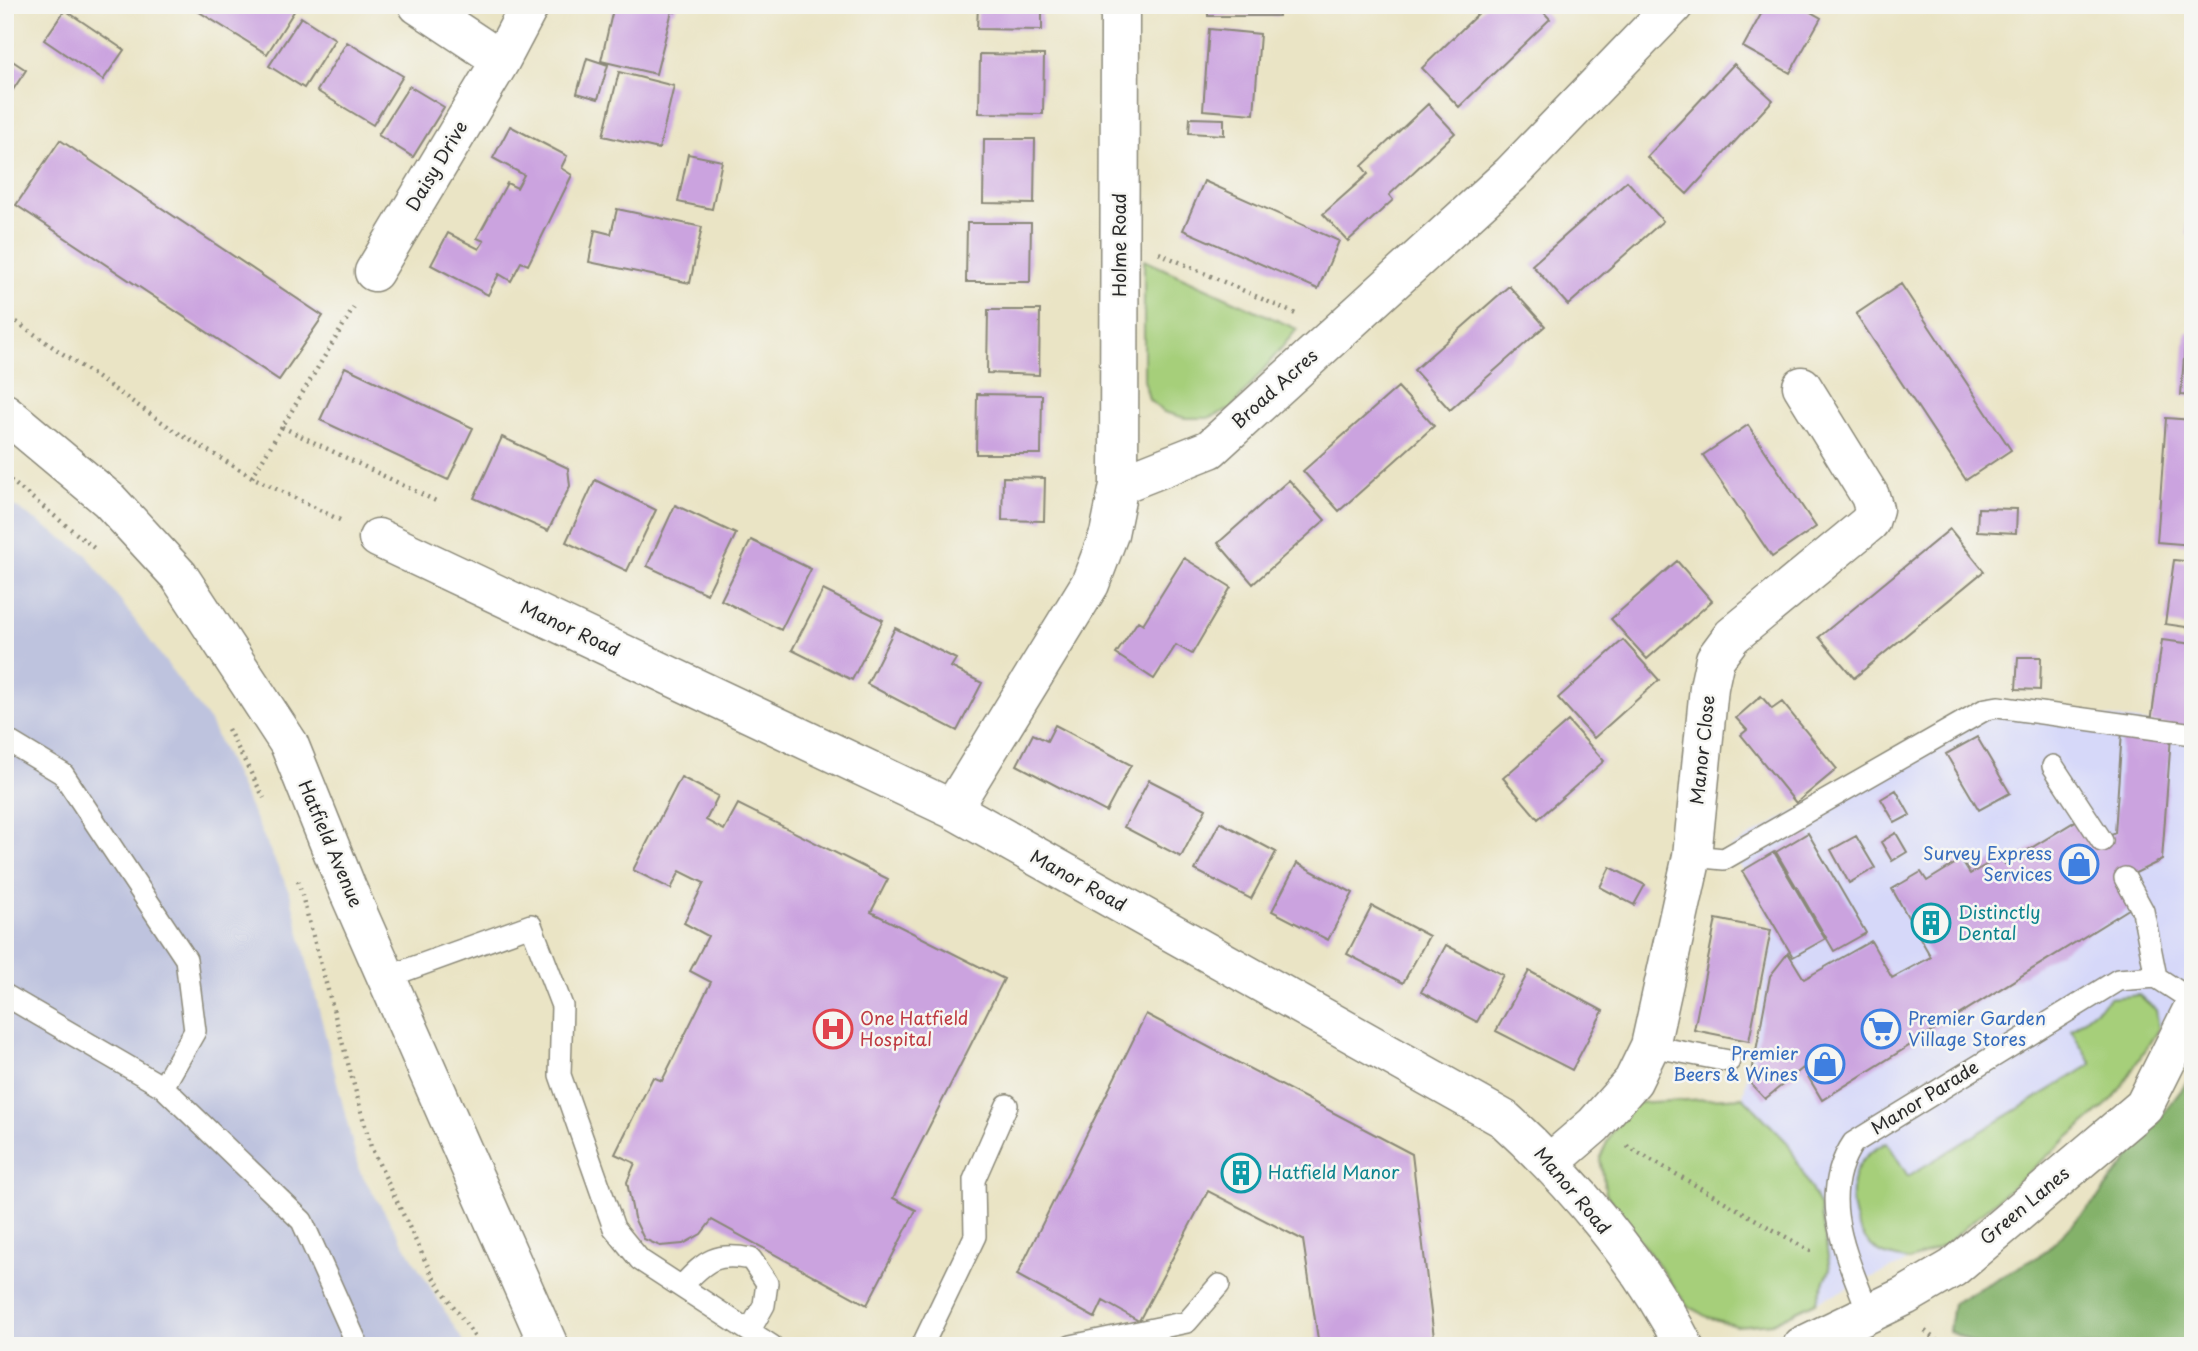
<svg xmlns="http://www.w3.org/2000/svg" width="2198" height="1351" viewBox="0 0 2198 1351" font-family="'Playpen Sans',sans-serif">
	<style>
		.built { fill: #d6d8f9 }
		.industrial { fill: #bec3de }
		.green { fill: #a6cf7a; stroke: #687d52; stroke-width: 2 }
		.forest { fill: #84b26a; stroke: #586e4a; stroke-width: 2 }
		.building { fill: #cba3df }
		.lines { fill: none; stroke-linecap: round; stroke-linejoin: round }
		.service-casing { stroke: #8a8878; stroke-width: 24 }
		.minor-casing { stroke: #8a8878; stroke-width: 41 }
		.tertiary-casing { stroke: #8a8878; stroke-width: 41 }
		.path { stroke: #8a8878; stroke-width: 4.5; stroke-dasharray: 2 5; stroke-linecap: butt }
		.service { stroke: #fff; stroke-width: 21 }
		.minor { stroke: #fff; stroke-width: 38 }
		.tertiary { stroke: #fff; stroke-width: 38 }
		.labels { text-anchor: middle; stroke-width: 5; stroke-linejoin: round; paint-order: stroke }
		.street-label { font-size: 18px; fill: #2b2b2b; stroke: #f6f6f2 }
		.shop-label { font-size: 18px; fill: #366cbe; stroke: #f6f6f2; text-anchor: end }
		.culture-label { font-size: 18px; fill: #0d838f; stroke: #f6f6f2; text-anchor: start }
		.health-label { font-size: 18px; fill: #be3a42; stroke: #f6f6f2; text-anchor: start }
	</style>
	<rect width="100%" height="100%" fill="#f6f6f2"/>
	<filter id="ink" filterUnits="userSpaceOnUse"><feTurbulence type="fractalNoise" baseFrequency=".0143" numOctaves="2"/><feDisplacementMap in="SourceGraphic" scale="14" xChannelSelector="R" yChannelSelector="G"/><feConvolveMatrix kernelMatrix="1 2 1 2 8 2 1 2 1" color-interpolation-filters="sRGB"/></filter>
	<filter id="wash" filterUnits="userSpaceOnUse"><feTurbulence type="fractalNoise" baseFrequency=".00686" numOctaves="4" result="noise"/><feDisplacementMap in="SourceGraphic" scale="28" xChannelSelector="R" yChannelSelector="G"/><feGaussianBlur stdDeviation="1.57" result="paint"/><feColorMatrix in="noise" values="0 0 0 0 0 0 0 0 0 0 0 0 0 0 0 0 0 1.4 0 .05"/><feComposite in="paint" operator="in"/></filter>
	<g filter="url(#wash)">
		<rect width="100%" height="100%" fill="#eae4c5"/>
		<path class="built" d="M1991,701L2193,729V976L2114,1098L1945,1245L1816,1302L1830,1269L1788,1143L1743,1097L1774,929L1730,848Z"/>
		<path class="industrial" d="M5,500L86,554L210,722L290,893L359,1170L466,1346H5Z"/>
		<path class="green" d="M1144,260L1297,329L1231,409L1208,418H1185L1164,412L1149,400L1144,380Z
			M2139,995L2156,1010L2159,1028L2114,1098L1945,1245L1909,1261C1901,1259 1891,1257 1883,1254C1854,1240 1844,1195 1858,1167C1863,1156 1877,1148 1887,1142L1908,1176L2092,1064L2071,1030L2110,998Z
			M1743,1097L1788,1143L1820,1207L1830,1269L1816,1302L1772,1323L1737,1326L1707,1317L1687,1305L1606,1194L1600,1158L1611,1133L1634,1103Z"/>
		<path class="forest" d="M2193,1075V1346H1979L1949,1331L1953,1303L2044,1253L2098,1198Z"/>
		<g id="blocks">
			<path class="building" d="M188,5H298L267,54Z
				M614,5H677L675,12L672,11L656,74L601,61Z
				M978,5H1042V30L977,29Z
				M1208,5H1279V16H1208Z
				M1487,5H1537L1550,19L1459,107L1422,68Z
				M1766,5H1798L1821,18L1790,73L1743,47Z
				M2190,5H2193V117H2189Z
				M65,10L124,50L103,80L44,40Z
				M301,17L335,39L304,88L269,66Z
				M1209,29L1260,34L1254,114L1203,110Z
				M347,42L403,76L373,125L317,91Z
				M980,54L1044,55L1043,114L979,113Z
				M5,56L26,70L5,102Z
				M587,58L608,65L598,99L577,93Z
				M1734,64L1773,100L1687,194L1647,157Z
				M619,72L674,86L659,149L603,136Z
				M409,86L444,107L413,157L378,135Z
				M1428,104L1455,133L1389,195L1393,200L1348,241L1323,214L1368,174L1362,166Z
				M1190,118L1224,119V135L1189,133Z
				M510,126L567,156L561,168L572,175L528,265L521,262L511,281L499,274L488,295L431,265L448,233L479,249L484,241L477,238L507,183L517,188L524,175L493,158Z
				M984,139H1035L1034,204L983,203Z
				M60,140L323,316L279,380L16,205Z
				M2189,142H2193V234H2187Z
				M688,154L722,161L712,209L678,202Z
				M1204,181L1339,241L1318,289L1183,230Z
				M1627,181L1663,221L1568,305L1532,265Z
				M617,209L702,227L690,283L589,262L595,230L611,234Z
				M967,223H1031L1030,282H966Z
				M2191,265H2193V314L2187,313Z
				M1901,284L2011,450L1966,480L1856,314Z
				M1509,286L1545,326L1450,410L1414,370Z
				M988,310H1040L1039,375L987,373Z
				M2186,332L2193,333V396L2181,395Z
				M345,367L473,428L448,480L320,420Z
				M1398,387L1434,426L1339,511L1303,471Z
				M977,394L1042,395L1041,454H976Z
				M2166,418L2193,420V545L2157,542Z
				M1748,425L1816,527L1772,557L1703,455Z
				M502,437L568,468L570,486L548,531L474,498Z
				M1003,477L1045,478L1044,521L1002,520Z
				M595,480L656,510L627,571L566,542Z
				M1289,480L1325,520L1253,584L1218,543Z
				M675,505L736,534L707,594L647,566Z
				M1978,508L2017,509L2016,533L1977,531Z
				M1950,529L1984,571L1854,678L1819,637Z
				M751,540L811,569L781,630L721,600Z
				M1184,558L1231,587L1192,654L1176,645L1154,679L1116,654L1138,621L1143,624Z
				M2174,560L2193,562V628L2165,624Z
				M1677,561L1712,601L1647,659L1611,619Z
				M823,590L883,620L852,680L792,650Z
				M895,628L956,659L951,667L982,683L957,731L867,684Z
				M1623,640L1659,680L1594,738L1558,698Z
				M2162,640L2193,644V728L2151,722Z
				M2018,657H2041L2040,690L2016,689Z
				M1761,696L1772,709L1782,702L1837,769L1796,803L1741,735L1747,730L1736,718Z
				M1568,721L1604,761L1538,819L1503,778Z
				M1055,725L1131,765L1106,812L1017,765L1033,734L1047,741Z
				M2122,731L2171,736L2162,860L2117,882L2132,907L1822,1100L1803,1068L1765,1099L1750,1083L1770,976L1788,953L1804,979L1871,941L1892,978L1931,957L1892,889L1921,872L1927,881L1961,860L1970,874L2000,857L2005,864L2079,819L2094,845L2115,833Z
				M1977,737L2010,793L1979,810L1946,754Z
				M681,777L718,796L706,820L724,830L738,804L888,879L871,912L1004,979L893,1198L916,1210L867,1305L712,1220L701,1234L683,1244L660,1246L644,1239L634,1218L627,1182L635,1163L615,1154L653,1077L662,1081L711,982L690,971L708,936L684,923L704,883L680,871L671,889L633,870Z
				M1149,780L1206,809L1181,857L1124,827Z
				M1896,790L1910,815L1895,823L1881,799Z
				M1220,822L1276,852L1251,899L1195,870Z
				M1808,833L1866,933L1834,951L1776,852Z
				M1896,833L1907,852L1892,861L1881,842Z
				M1856,836L1875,868L1849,883L1831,850Z
				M1774,852L1825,939L1793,957L1742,871Z
				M1297,863L1353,893L1328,940L1272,911Z
				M1610,867L1645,885L1634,905L1600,887Z
				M1372,906L1429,936L1403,983L1347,954Z
				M1716,919L1771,930L1749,1041L1694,1030Z
				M1446,945L1503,975L1477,1022L1421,992Z
				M1529,971L1603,1011L1572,1070L1496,1031Z
				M1146,1014L1412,1154L1435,1346H1319L1303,1240L1208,1191L1139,1321L1103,1301L1095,1318L1017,1275Z"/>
		</g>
	</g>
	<g filter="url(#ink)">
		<use href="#blocks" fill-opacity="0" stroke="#8a8878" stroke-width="2"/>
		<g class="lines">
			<defs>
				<path id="service" d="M5,739L63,774L186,959L195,1031L163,1087
					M2053,766L2102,841
					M1692,856L1724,859L1986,709L1998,707L2193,734
					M2125,878L2143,911L2156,977
					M387,977L531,925L562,1006L560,1075L614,1228L640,1260L772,1346
					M5,995L163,1087L302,1221L358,1346
					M1650,1046L1729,1061
					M682,1286C706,1260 716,1252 751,1259L767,1283L764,1305L750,1330
					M1869,1314C1848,1258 1816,1198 1853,1143L2118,980L2156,977L2193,1001
					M922,1346L975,1236L974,1180L1007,1105
					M1071,1346L1187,1322L1219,1285"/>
				<path id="minor" d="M501,60L530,5
					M374,272L501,60L418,5
					M1119,485L1210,449L1511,174L1674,5
					M378,538L952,809L1504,1119C1572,1181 1642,1263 1684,1346
					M952,809L1090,584L1109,534L1119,485L1120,5
					M1551,1162L1594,1125L1633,1081L1650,1046L1692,856L1709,687L1715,659L1732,636L1870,522L1874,509L1870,496L1802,386"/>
				<path id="tertiary" d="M5,413L109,500L179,576L289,744L347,888L549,1346
					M1802,1346L1905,1296L1953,1268L2144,1106L2193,1008"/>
			</defs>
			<use href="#service" class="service-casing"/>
			<use href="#minor" class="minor-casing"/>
			<use href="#tertiary" class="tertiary-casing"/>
			<path class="path" d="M1159,253L1298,315
				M5,314L175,431L252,477L344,522
				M282,427L438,502
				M5,476L94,548
				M252,477L356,304
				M228,729L264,798
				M298,881L371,1147L433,1277L481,1346
				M1627,1146L1814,1253
				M1925,1331L1943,1346"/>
			<use href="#service" class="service"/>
			<use href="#minor" class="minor"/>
			<use href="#tertiary" class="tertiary"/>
		</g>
	</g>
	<defs>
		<symbol id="shop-ring" viewBox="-11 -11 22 22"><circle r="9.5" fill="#f6f6f2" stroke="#3f7fe0" stroke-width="1.5"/><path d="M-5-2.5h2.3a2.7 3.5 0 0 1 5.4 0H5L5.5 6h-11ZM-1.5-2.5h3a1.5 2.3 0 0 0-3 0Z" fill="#3f7fe0"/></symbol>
		<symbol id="building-ring" viewBox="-11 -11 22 22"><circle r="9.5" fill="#f6f6f2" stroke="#0f9aa8" stroke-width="1.5"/><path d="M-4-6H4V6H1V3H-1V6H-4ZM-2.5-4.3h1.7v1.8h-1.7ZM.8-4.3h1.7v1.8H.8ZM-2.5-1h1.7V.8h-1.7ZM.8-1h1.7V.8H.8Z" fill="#0f9aa8"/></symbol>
		<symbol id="hospital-ring" viewBox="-11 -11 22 22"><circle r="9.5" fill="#f6f6f2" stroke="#e0444e" stroke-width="1.5"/><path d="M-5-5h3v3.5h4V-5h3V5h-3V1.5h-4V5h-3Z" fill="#e0444e"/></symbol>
		<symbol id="supermarket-ring" viewBox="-11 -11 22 22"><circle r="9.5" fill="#f6f6f2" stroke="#3f7fe0" stroke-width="1.5"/><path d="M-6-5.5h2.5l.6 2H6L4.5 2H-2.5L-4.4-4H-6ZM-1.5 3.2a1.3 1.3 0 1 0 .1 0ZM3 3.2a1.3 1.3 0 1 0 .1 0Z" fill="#3f7fe0"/></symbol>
	</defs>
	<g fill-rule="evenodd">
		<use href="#shop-ring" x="2057" y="842" width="44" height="44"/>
		<use href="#building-ring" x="1909" y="901" width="44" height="44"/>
		<use href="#hospital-ring" x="811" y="1007" width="44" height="44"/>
		<use href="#supermarket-ring" x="1859" y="1007" width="44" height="44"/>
		<use href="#shop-ring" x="1803" y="1042" width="44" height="44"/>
		<use href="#building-ring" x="1219" y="1151" width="44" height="44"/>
	</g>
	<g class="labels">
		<g class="street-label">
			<text transform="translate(437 166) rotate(-59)" y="6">Daisy Drive</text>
			<text transform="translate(1120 245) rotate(-90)" y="6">Holme Road</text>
			<text transform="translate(1275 389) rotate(-42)" y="6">Broad Acres</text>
			<text transform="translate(570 629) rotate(25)" y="6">Manor Road</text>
			<text transform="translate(1703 750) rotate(-84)" y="6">Manor Close</text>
			<text transform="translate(330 844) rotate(67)" y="6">Hatfield Avenue</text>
			<text transform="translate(1078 881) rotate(29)" y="6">Manor Road</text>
			<text transform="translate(1925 1098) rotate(-32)" y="6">Manor Parade</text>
			<text transform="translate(1572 1191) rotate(50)" y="6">Manor Road</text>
			<text transform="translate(2025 1206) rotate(-40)" y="6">Green Lanes</text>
		</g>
		<g class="shop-label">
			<text x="2052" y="860">Survey Express<tspan x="2052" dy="21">Services</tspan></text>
			<text x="1908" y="1025" text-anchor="start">Premier Garden<tspan x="1908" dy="21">Village Stores</tspan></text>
			<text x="1798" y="1060">Premier<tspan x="1798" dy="21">Beers &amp; Wines</tspan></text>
		</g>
		<g class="culture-label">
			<text x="1958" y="919">Distinctly<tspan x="1958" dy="21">Dental</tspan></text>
			<text x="1268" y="1179">Hatfield Manor</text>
		</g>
		<g class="health-label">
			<text x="860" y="1025">One Hatfield<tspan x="860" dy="21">Hospital</tspan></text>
		</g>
	</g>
	<rect width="2198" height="1351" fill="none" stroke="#f6f6f2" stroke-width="28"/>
</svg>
